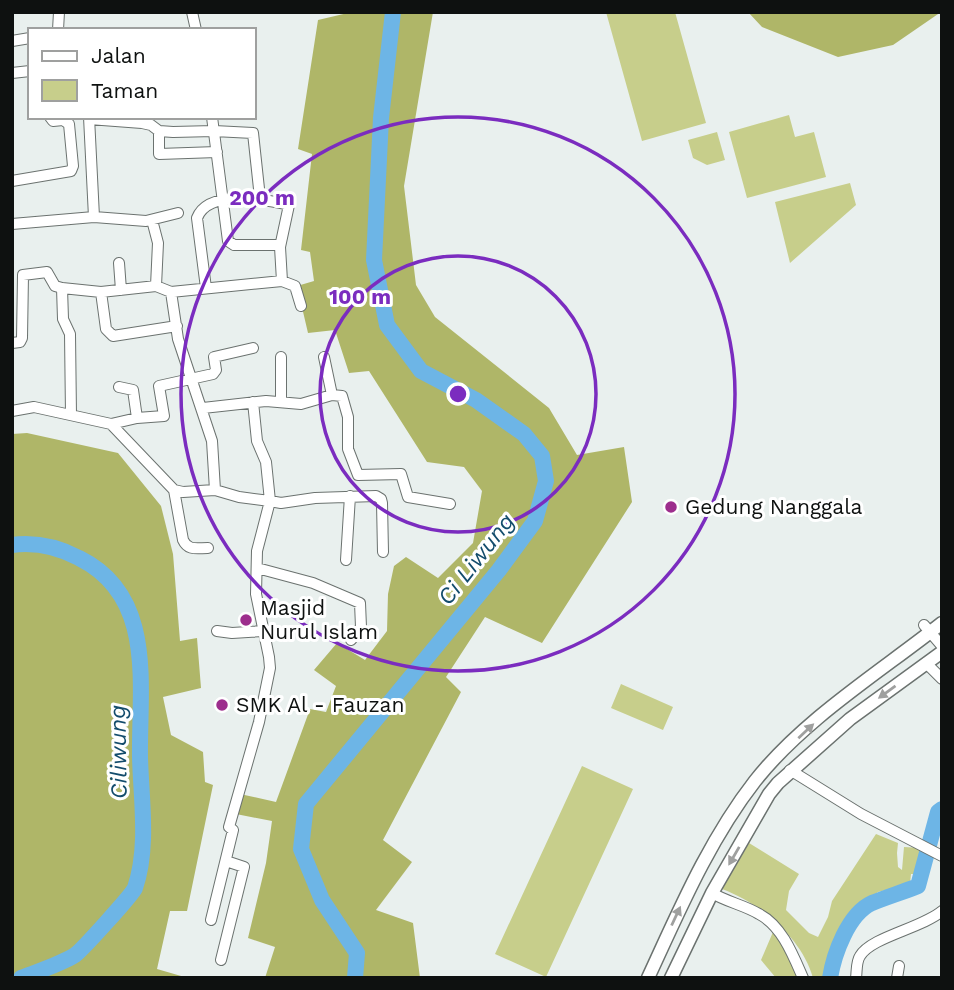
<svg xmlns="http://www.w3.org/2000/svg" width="954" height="990" viewBox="0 0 954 990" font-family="'Work Sans',sans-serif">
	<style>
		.green { fill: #c7ce8b }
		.forest { fill: #afb668 }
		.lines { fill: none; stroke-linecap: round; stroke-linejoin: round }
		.river { stroke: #6db5e6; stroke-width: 16 }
		.minor-casing { stroke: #6b726f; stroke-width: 12 }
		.major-casing { stroke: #6b726f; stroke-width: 15 }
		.minor { stroke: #fff; stroke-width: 10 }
		.major { stroke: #fff; stroke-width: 12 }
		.oneway { fill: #9fa09f }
		.ring { fill: none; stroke: #7b2cbf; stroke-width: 3.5 }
		.poi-dot { fill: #9d2e8d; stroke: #fff; stroke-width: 2.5 }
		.labels { text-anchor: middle; stroke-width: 6; stroke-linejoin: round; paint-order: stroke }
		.poi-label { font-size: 21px; fill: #0e1110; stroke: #fff; text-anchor: start }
		.water-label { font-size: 23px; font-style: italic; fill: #134c6c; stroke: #fff }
		.centre { fill: #7b2cbf; stroke: #fff; stroke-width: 3.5 }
		.ring-label { font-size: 21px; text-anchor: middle; font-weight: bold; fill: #7b2cbf; stroke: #fff; stroke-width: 6; stroke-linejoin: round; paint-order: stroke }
	</style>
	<rect width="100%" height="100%" fill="#e9f0ee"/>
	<path class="green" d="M606,12H675L706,123L642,141Z
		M789,115L795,137L814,132L826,177L747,198L729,132Z
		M717,132L725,160L707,165L693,158L688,140Z
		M850,183L856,205L790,263L775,202Z
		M621,684L673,707L663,730L611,708Z
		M582,766L633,789L546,977L495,954Z
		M876,834L898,843L897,853L898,867L902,870L904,847L922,848L920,874H911L910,884L878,892L851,913L833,945L823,978H813C802,938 760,903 722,889L749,843L799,874L789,891L786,910L809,933L818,937L828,917L832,901Z
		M773,932L780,941L799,978H776L761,960Z"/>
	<path class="forest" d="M352,12H433L404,186L416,285L435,317L549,408L577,455L624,447L632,502L542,643L485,617L446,677L461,692L383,840L412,862L376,910L413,923L420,978H265L275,947L248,938L266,863L272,821L236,814L240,794L276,802L310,709L326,712L336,686L314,670L337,643L365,660L387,631L388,594L394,566L406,557L438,578L473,543L482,491L464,467L427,462L369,371L349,373L335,330L308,333L297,286L314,281L310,252L301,250L312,154L298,149L318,20Z
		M748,12H941L893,45L838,57L762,27Z
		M27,433L118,453L161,506L173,554L180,641L197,638L201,688L163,697L171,735L203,752L205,782L213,785L187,911H170L157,969L188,978H12V434Z"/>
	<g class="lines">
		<path class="river" d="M12,545C35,542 58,547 79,558C156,596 139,685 140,757C141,799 149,847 135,888C132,895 82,950 75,955C59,965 38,971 21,978
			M355,978L357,953L322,900L301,849L306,804L499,570L535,521L546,481L542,456L524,434L476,400L421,371L387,325L374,260L381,118L393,12
			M830,978C834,954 848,914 872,903C887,897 903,892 918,886L938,812L942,809"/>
		<defs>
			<path id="minor" d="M192,12L196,30
				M58,30L59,12
				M12,41L30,38
				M12,73L30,71
				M50,117L53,121L63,120
				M89,117L94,217
				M212,117L228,241L234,245H277L280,247L282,281
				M89,119L142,123L151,125L159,131L173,132L214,131L253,133L260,198
				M159,131V154L217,152
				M12,181L71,171L73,166L69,124L63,120
				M152,220L158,243L156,286
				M12,224L94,217L146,221L178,213
				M119,263L121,290
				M62,288L63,319L70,334L71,415
				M206,288L197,218C208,189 265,199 289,205L280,247
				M101,292L106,329L113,336L177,326
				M171,292L178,339L212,441L215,490
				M12,343L20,342L22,338L23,275L47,272L55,286L62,288L101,292L156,286L171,292L282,281L295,286L301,306
				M281,357V402
				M324,357L332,395
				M119,387L133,390L137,418
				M253,402L257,441L266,462L270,501L281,503L315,498L376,496L381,499L382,503L383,552
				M203,408L266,401L301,404L332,395L342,396L348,417V449L358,475L401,474L408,497L450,504
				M12,411L34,407L111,424L137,418L164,416L159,386L213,374L216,370L214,357L253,348
				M111,424L174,490L183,492L215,490L239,497L270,501L257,551L256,594L269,657L270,668L259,722L229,827L233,830L211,920
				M174,490L183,540C188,551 197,548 208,548
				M346,560L350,496
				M257,568L313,583L360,603L361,627L351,640
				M924,625L942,646
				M217,631L232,633L263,631
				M926,663L942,679
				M790,770L861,814L942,856
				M712,893C727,902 744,905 759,914C782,926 793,955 803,978
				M221,960L244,867L226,861
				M856,978C857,971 856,962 860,956C871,937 922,928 942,911
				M897,978L899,966"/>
			<path id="major" d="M648,978C679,911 709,840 755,781C804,719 880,672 942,623
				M671,978L712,893L769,794L778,783L850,719L942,652"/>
		</defs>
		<use href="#minor" class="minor-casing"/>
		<use href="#major" class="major-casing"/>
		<use href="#minor" class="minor"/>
		<use href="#major" class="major"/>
	</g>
	<defs><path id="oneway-solid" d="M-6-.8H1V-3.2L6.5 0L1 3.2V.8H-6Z" transform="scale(1.75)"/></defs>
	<g class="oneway">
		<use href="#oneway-solid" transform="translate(887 692) rotate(144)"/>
		<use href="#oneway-solid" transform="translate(806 731) rotate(-43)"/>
		<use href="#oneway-solid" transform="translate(734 856) rotate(120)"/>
		<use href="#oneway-solid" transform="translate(676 916) rotate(-65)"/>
	</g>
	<g class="ring">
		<circle cx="458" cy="394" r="138"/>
		<circle cx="458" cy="394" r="277"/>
	</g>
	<g class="poi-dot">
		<circle cx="671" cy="507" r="7"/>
		<circle cx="246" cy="620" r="7"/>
		<circle cx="222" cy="705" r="7"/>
	</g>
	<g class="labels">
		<g class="poi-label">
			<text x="685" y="514">Gedung Nanggala</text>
			<text x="260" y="615">Masjid<tspan x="260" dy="24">Nurul Islam</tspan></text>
			<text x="236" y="712">SMK Al - Fauzan</text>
		</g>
		<g class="water-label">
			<text transform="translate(476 559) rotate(-52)" y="8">Ci Liwung</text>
			<text transform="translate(118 752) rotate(-91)" y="8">Ciliwung</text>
		</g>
	</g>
	<circle cx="458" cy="394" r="10" class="centre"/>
	<g class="ring-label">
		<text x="262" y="205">200 m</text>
		<text x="360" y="304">100 m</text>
	</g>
	<rect width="954" height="990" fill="none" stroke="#0e1110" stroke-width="28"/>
	<rect x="28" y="28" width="228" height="91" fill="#ffffff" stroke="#9fa09f" stroke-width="2"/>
	<rect x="42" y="51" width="35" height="10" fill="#ffffff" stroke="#9fa09f" stroke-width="2"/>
	<text x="91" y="63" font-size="21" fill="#0e1110">Jalan</text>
	<rect x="42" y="80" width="35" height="21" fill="#c7ce8b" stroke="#9fa09f" stroke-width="2"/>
	<text x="91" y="98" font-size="21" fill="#0e1110">Taman</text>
</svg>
